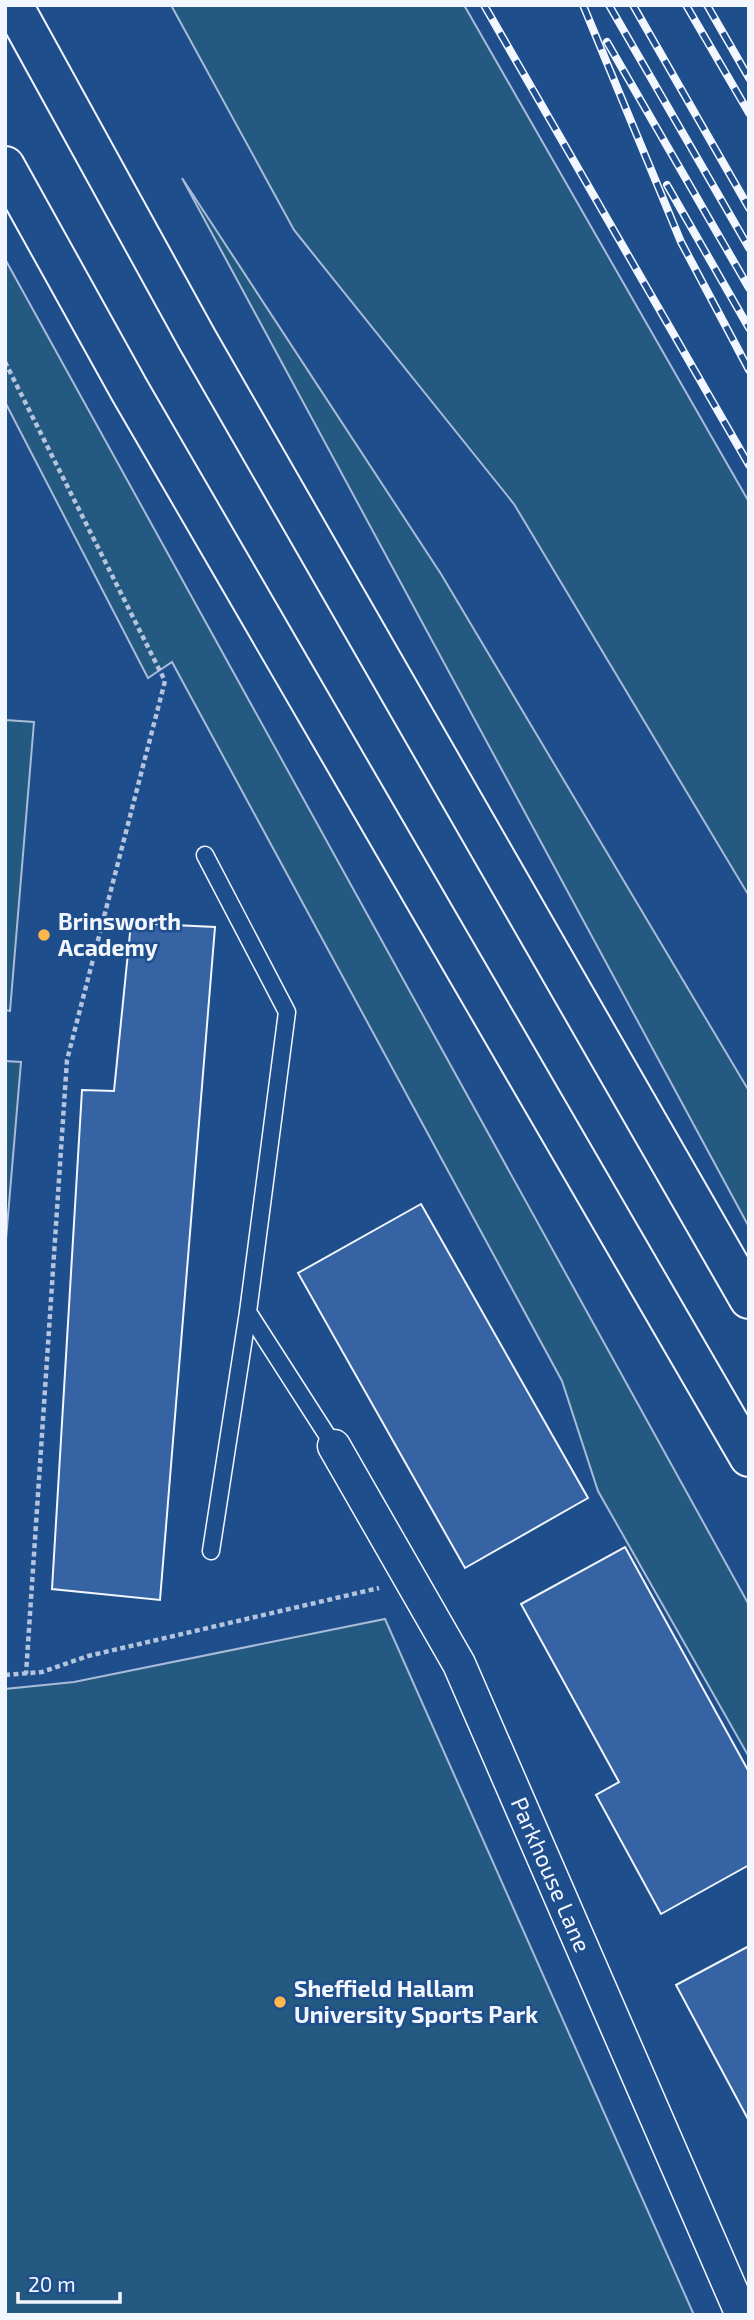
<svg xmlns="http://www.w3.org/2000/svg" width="754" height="2320" viewBox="0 0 754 2320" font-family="'Exo 2',sans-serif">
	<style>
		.green { fill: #245a82; stroke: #a8bbd7; stroke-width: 2 }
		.building { fill: #3563a3; stroke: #f2f6ff; stroke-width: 2 }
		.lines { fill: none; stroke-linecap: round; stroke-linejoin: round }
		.lane-casing { stroke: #f2f6ff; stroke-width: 19 }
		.street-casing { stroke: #f2f6ff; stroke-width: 35 }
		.highway-casing { stroke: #f2f6ff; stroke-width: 42 }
		.path { stroke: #b3c4dc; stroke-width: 4.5; stroke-dasharray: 5 3.5; stroke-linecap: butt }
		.lane { stroke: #1f4e8c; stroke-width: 16 }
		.street { stroke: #1f4e8c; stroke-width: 32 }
		.highway { stroke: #1f4e8c; stroke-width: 38 }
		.rail-casing { stroke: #f2f6ff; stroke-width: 8 }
		.rail { stroke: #1f4e8c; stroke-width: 5; stroke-dasharray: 16; stroke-linecap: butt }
		.poi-dot { fill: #ffb74d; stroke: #1f4e8c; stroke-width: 2.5 }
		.labels { text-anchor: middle; stroke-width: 5; stroke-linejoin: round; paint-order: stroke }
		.poi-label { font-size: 23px; font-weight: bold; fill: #f2f6ff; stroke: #1f4e8c; text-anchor: start }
		.street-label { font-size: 23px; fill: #f2f6ff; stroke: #1f4e8c }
	</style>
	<rect width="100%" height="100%" fill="#1f4e8c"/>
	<path class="green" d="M171,5H464L749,502V896L514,504L294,230Z
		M182,178L441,574L749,1091V1227Z
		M5,259L749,1605V1757L598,1491L562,1381L172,662L148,678L5,402Z
		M5,720L34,722L10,1011L5,1010Z
		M5,1061L21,1062L5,1251Z
		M385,1619L694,2315H5V1689L74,1682Z"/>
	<path class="building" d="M131,923L215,927L160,1600L52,1589L82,1090L114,1091Z
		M421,1204L588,1498L465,1568L298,1273Z
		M625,1547L749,1772V1865L661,1914L596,1795L619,1782L521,1604Z
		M749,1946V2121L676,1985Z"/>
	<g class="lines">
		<defs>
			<path id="lane" d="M205,855L287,1012L248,1312L211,1551
				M248,1312L334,1446"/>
			<g id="street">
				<path id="s1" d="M334,1446L459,1664L742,2315"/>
			</g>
			<path id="highway" d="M13,5L197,339L749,1299
				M5,166L130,391L749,1457"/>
		</defs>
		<use href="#lane" class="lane-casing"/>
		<use href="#street" class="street-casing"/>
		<use href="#highway" class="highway-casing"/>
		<path class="path" d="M5,362L165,681L67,1060L26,1674
			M5,1675L42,1672L88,1656L379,1588"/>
		<use href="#lane" class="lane"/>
		<use href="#street" class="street"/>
		<use href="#highway" class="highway"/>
		<defs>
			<path id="rail" d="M484,5L749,465
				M583,5L681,242L749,370
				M609,5L749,248
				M633,5L749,208
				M686,5L749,113
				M707,5L749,78
				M607,42L749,288
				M667,185L749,328"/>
		</defs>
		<use href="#rail" class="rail-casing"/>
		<use href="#rail" class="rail"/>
	</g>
	<g class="poi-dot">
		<circle cx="44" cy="935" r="7"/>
		<circle cx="280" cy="2002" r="7"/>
	</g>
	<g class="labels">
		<g class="poi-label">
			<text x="58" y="930">Brinsworth<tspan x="58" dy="26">Academy</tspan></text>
			<text x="294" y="1997">Sheffield Hallam<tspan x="294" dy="26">University Sports Park</tspan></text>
		</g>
		<g class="street-label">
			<text dy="8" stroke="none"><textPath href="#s1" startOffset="481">Parkhouse Lane</textPath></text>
		</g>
	</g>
	<rect width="754" height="2320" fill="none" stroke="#f2f6ff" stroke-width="14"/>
	<path d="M18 2292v10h102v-10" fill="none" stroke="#f2f6ff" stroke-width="3.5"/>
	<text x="28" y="2292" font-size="21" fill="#f2f6ff" stroke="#1f4e8c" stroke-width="5" paint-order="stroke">20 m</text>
</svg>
